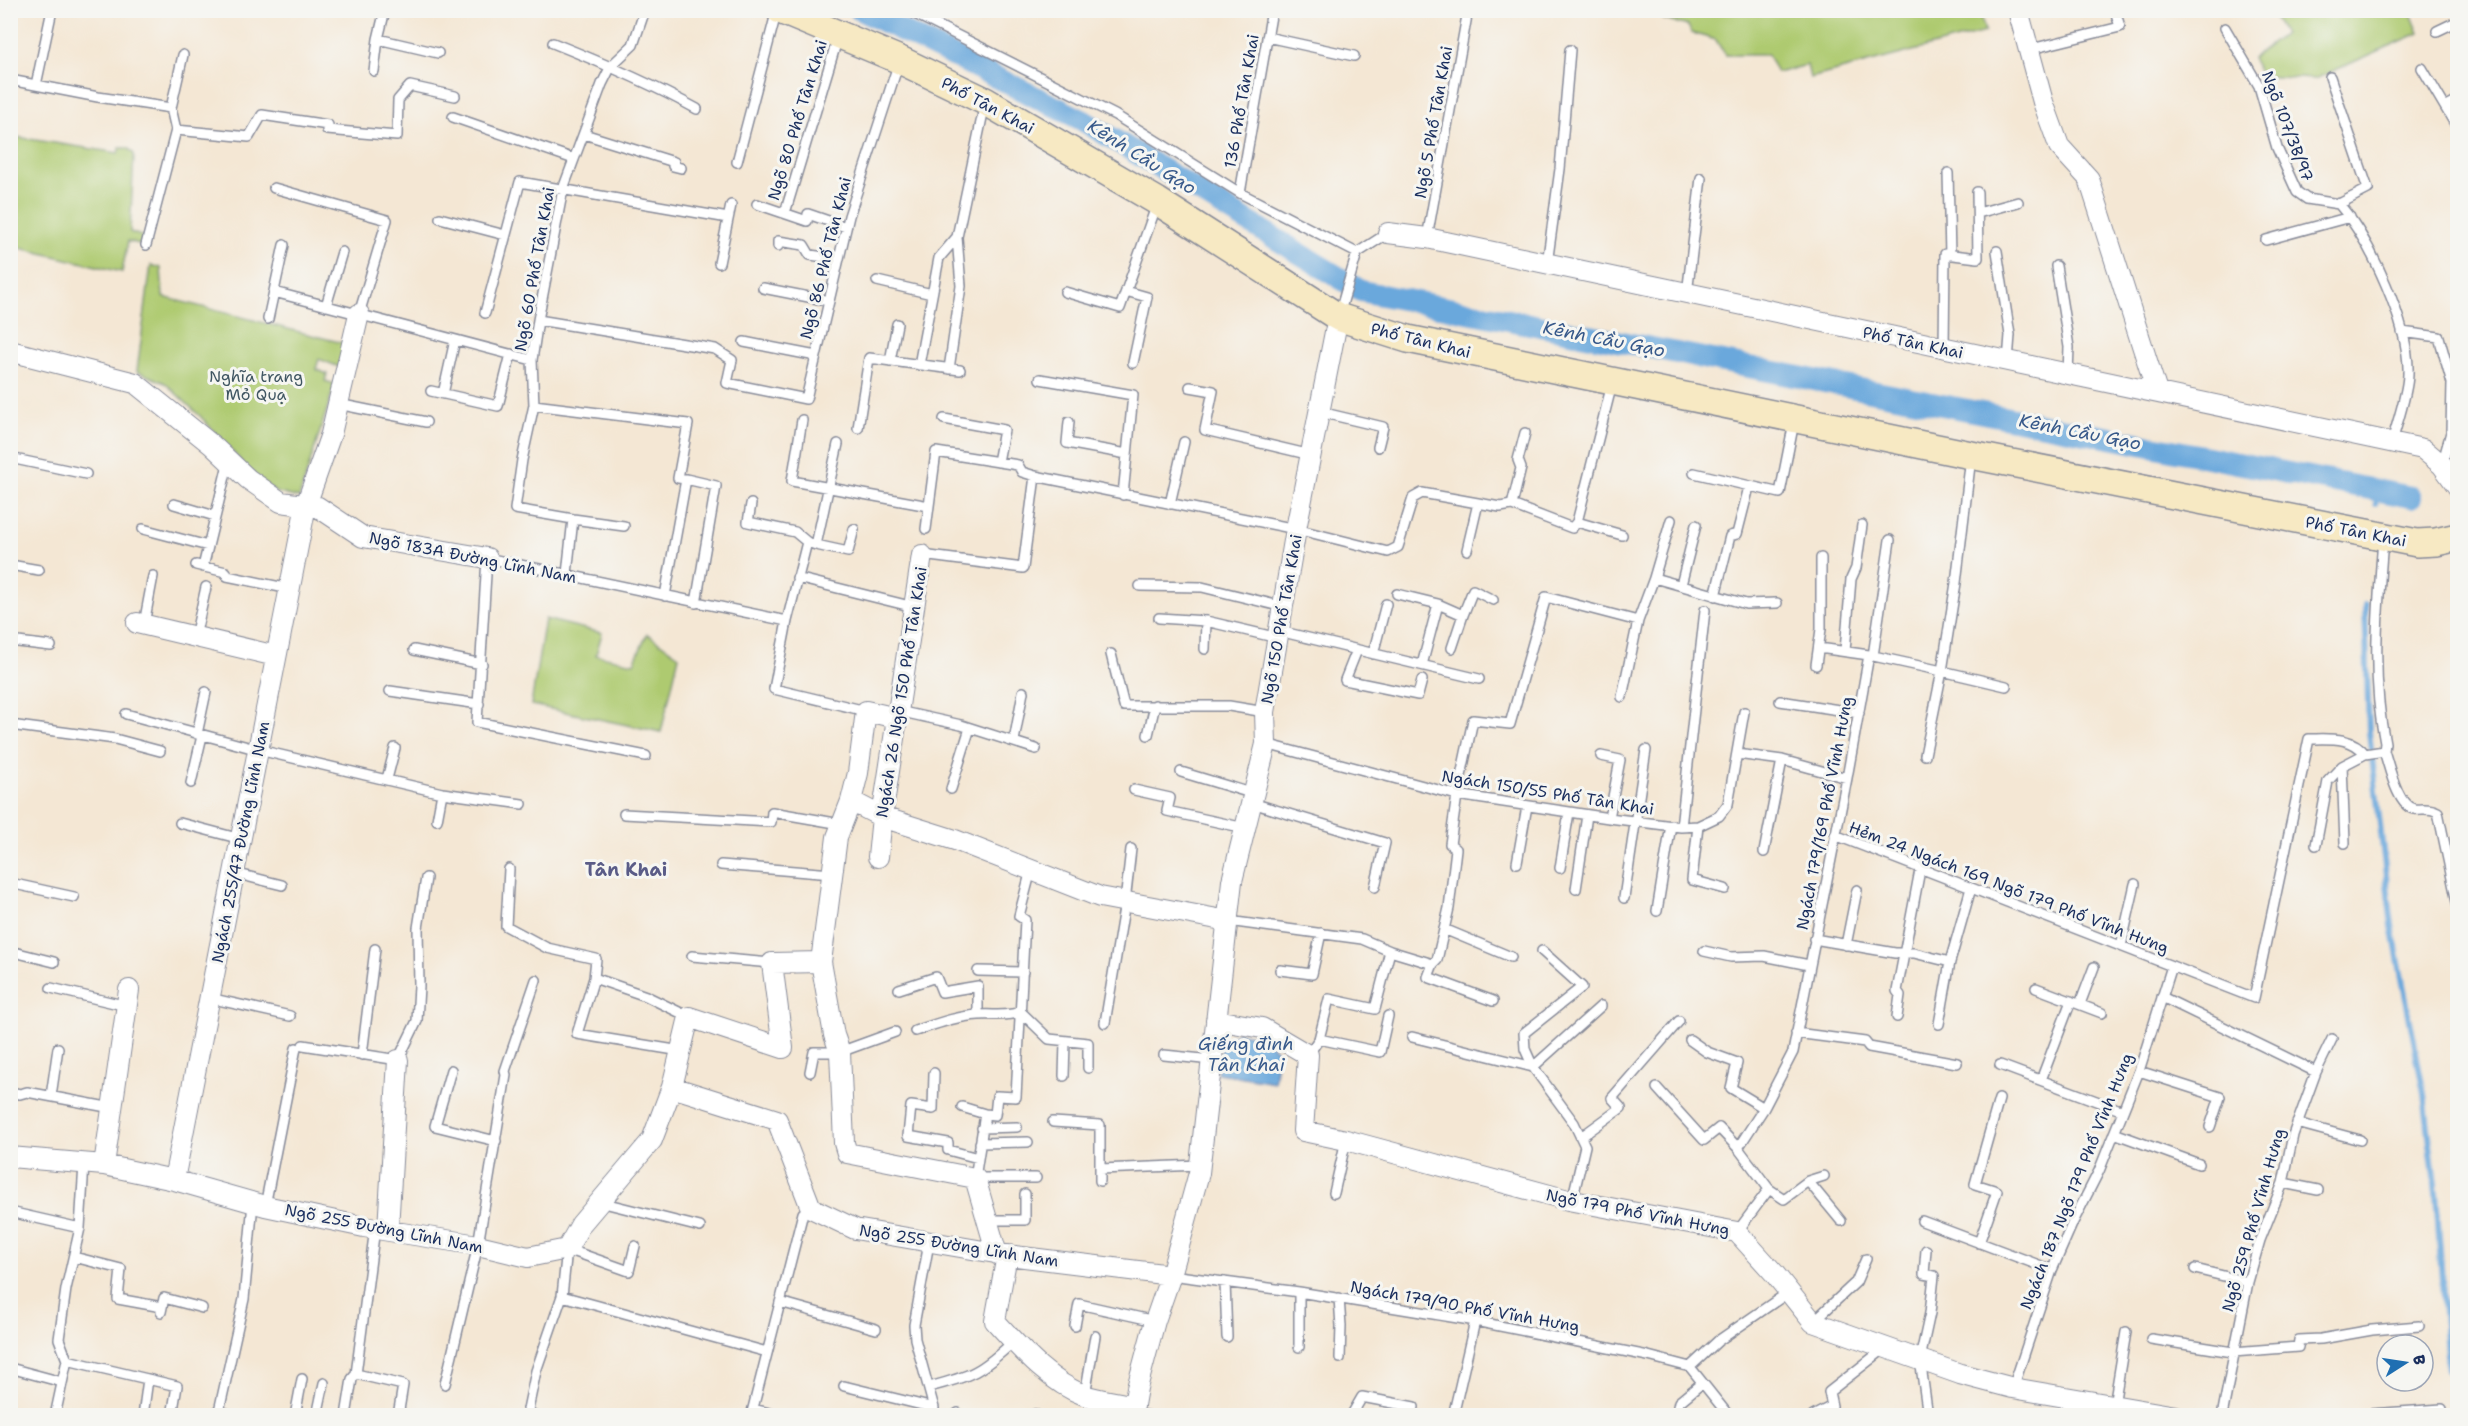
<svg xmlns="http://www.w3.org/2000/svg" width="2468" height="1426" viewBox="0 0 2468 1426" font-family="'Shantell Sans',sans-serif">
	<style>
		.green { fill: #aeca70; stroke: #647c67; stroke-width: 1.5 }
		.water { fill: #6aa8dc; stroke: #426c9d; stroke-width: 1.5 }
		.lines { fill: none; stroke-linecap: round; stroke-linejoin: round }
		.stream { stroke: #6aa8dc; stroke-width: 6 }
		.canal { stroke: #6aa8dc; stroke-width: 22 }
		.lane-casing { stroke: #888b99; stroke-width: 12 }
		.street-casing { stroke: #888b99; stroke-width: 22 }
		.secondary-casing { stroke: #888b99; stroke-width: 30 }
		.lane { stroke: #fff; stroke-width: 9 }
		.street { stroke: #fff; stroke-width: 20 }
		.secondary { stroke: #f7e9c3; stroke-width: 27 }
		.labels { text-anchor: middle; stroke-width: 6; stroke-linejoin: round; paint-order: stroke }
		.street-label { font-size: 16px; fill: #1b2f5e; stroke: #f6f6f2 }
		.park-label { font-size: 16px; fill: #405662; stroke: #f6f6f2 }
		.water-label { font-size: 18px; font-style: italic; fill: #37598a; stroke: #f6f6f2 }
		.neighbourhood-label { font-size: 18px; font-weight: bold; fill: #5a5c87; stroke: #f6f6f2 }
	</style>
	<rect width="100%" height="100%" fill="#f6f6f2"/>
	<filter id="ink" filterUnits="userSpaceOnUse"><feTurbulence type="fractalNoise" baseFrequency=".0167" numOctaves="2"/><feDisplacementMap in="SourceGraphic" scale="12" xChannelSelector="R" yChannelSelector="G"/><feConvolveMatrix kernelMatrix="1 2 1 2 8 2 1 2 1" color-interpolation-filters="sRGB"/></filter>
	<filter id="wash" filterUnits="userSpaceOnUse"><feTurbulence type="fractalNoise" baseFrequency=".008" numOctaves="4" result="noise"/><feDisplacementMap in="SourceGraphic" scale="24" xChannelSelector="R" yChannelSelector="G"/><feGaussianBlur stdDeviation="1.35" result="paint"/><feColorMatrix in="noise" values="0 0 0 0 0 0 0 0 0 0 0 0 0 0 0 0 0 1.4 0 .05"/><feComposite in="paint" operator="in"/></filter>
	<g filter="url(#wash)">
		<rect width="100%" height="100%" fill="#f4e7d4"/>
		<path class="green" d="M1657,11H1980L1985,32L1810,78L1807,65L1777,73L1768,55H1725L1716,40L1692,33L1688,26L1662,19Z
			M2271,11H2410L2419,33L2315,79L2262,76L2252,58L2284,34Z
			M10,136L118,153L120,148H128L134,154L130,232L144,237L143,245L128,241L122,272L11,246Z
			M151,265L161,268L163,297L347,344L339,367L319,359L316,369L327,374L325,381L335,384L299,498L275,492L248,469L201,417L165,383L137,371Z
			M545,619L602,633L596,655L634,663L647,634L679,656L661,732L531,705Z"/>
		<path class="water" d="M1238,1032L1264,1038L1278,1052L1274,1082L1217,1073L1223,1041Z"/>
		<g class="lines">
			<path class="stream" d="M2376,504L2378,491
				M2365,605L2369,732L2392,926L2424,1094L2436,1193L2448,1370L2458,1371"/>
			<path class="canal" d="M860,10L1082,120L1361,291L2411,497"/>
		</g>
	</g>
	<g filter="url(#ink)">
		<g class="lines">
			<defs>
				<path id="lane" d="M907,10L1115,115L1240,193L1357,253
					M10,19H11
					M2225,28L2259,86L2277,148L2297,192L2307,199L2339,204C2370,240 2410,326 2408,374C2408,392 2397,423 2392,442
					M2437,31L2458,21
					M1267,37L1354,56
					M378,39L438,53
					M553,43C603,63 650,83 697,109
					M2027,50L2120,27L2115,10
					M2422,68L2458,129
					M374,71L378,39L385,10
					M2330,77L2368,189L2339,204
					M10,80L98,97L171,108L176,130L249,137L262,115L328,125L327,130L397,136L398,100L410,86L455,96
					M36,85L52,10
					M2445,107L2458,100
					M171,108L183,55
					M453,117L574,159
					M584,134L674,162L673,166L681,168
					M737,162L777,10
					M1948,173L1950,255
					M274,188L387,220L359,314
					M1240,193L1272,10
					M757,204L807,221L808,214L846,227
					M785,213L838,37
					M1978,213L2018,202
					M440,218L505,235
					M1427,238L1468,10
					M2266,240L2350,217
					M146,245L176,130
					M778,246V241L804,245L810,255L839,259
					M1997,251L2010,335L2008,361
					M719,263L731,205
					M1547,264L1560,169L1570,50
					M2056,266L2069,347L2068,374
					M877,281L932,294
					M763,288L829,301
					M1126,291L1147,297L1133,363
					M274,292L532,360
					M1065,292L1120,308L1157,204
					M1687,294L1701,178
					M326,306L342,252
					M485,313L520,182L728,218
					M1339,315L1357,253L1388,233
					M268,319L284,245
					M538,320L715,349L732,360L727,383L806,399L849,216L899,62
					M2402,332L2439,337L2452,383L2451,432L2442,465
					M744,342L816,356
					M1944,349L1945,254L1978,258L1977,192
					M890,361L897,324
					M919,365L939,258L957,237
					M949,369L961,286L957,237L985,103
					M1040,379L1133,395L1123,495
					M1190,387L1213,391L1205,430L1311,455
					M431,391L498,406L511,354
					M443,394L455,340
					M338,404L426,422
					M534,405L688,424L678,478L686,479L665,596
					M1320,412L1383,427L1378,447
					M944,419L1004,430L998,462
					M802,420L792,481L929,506
					M1069,422L1067,443L1127,454
					M858,428L869,358L960,370
					M10,458L86,474
					M1694,473L1780,493L1794,422
					M686,479L716,486L696,603
					M174,504L215,516
					M751,504L748,522L795,532L807,542L816,545L838,444
					M1170,504L1184,442
					M1512,505L1521,468L1518,460L1525,433
					M573,519L624,526
					M1577,522L1622,535
					M143,529L208,546
					M926,529L936,452L1018,465L1022,472L1035,476L1296,529L1388,552L1398,547L1413,498L1422,493L1500,507L1512,505L1572,528L1577,522L1612,384
					M2383,539C2378,607 2371,676 2385,743L2384,751C2389,765 2397,806 2414,809C2424,810 2428,807 2438,812L2458,907
					M807,542L787,621L774,689L866,711
					M816,545L848,552L854,529
					M1467,550L1478,503
					M922,555L1023,568L1035,476
					M10,565L39,570
					M196,565L226,572L227,576L290,589
					M203,567L229,460
					M567,574L573,519L515,509L522,460L534,405L532,360L538,320L563,189L602,84L611,66L633,45L645,10
					M797,578L914,607
					M1654,578L1746,604L1777,603
					M1681,585L1696,525
					M1140,586L1202,587L1284,607
					M1397,594L1438,604
					M1715,596L1730,536L1737,534L1749,487
					M1159,618L1206,621L1278,638
					M144,624L153,576
					M1279,631L1479,679
					M195,637L206,587
					M10,641L51,646
					M1452,648L1463,615
					M1819,648L1869,655
					M1205,649L1206,621
					M414,650L482,664
					M1357,650L1345,680L1418,695L1422,680
					M1845,651L1851,579L1856,568L1862,525
					M1111,654L1124,706H1229L1265,712
					M1373,654L1386,604
					M1873,656L1890,540
					M1422,665L1438,604L1463,615L1473,590L1493,600
					M1816,665L1821,629V558
					M390,691L479,704
					M1622,697L1638,621L1654,578L1671,520
					M1780,701L1859,713
					M898,711L961,725L1036,749
					M126,714L259,750L442,793L522,804
					M10,725L115,739L160,751
					M197,734L206,692
					M1148,735L1155,705
					M1014,741L1023,692
					M1266,744L1457,795L1609,818L1681,827L1698,826L1719,816L1728,804L1744,712
					M1737,754L1782,760L1847,778
					M1925,755L1942,671L2006,686
					M646,756L477,722L487,558L787,621
					M1601,756L1620,760L1609,818
					M1181,772L1254,794
					M387,779L395,748
					M191,783L202,736
					M951,789L970,728
					M1134,790L1170,798L1167,811L1245,828
					M1252,803L1385,843L1375,887
					M624,814L771,822L772,812L841,824
					M437,820L442,793
					M180,823L241,839
					M1698,826L1692,880L1725,889
					M1681,827L1705,610
					M1835,835L2254,998L2309,739C2329,739 2352,736 2365,754
					M2345,843L2342,766L2365,754L2384,751
					M2316,845L2328,781L2342,766
					M1764,852L1782,760
					M1517,863L1527,806
					M721,865L832,874
					M1560,868L1569,812
					M509,869L506,926L547,948L596,959L594,978L646,996L689,1017
					M234,873L282,885
					M10,883L74,897
					M1576,889L1587,815
					M1624,898L1646,750
					M1657,911L1671,825
					M1228,921L1362,939L1390,951L1433,964
					M1444,929L1511,957
					M1814,939L1895,953H1914L1950,962
					M1846,945L1857,890
					M2121,946L2135,884
					M10,951L54,962
					M1542,951L1582,987L1524,1033L1525,1049L1533,1067L1574,1123L1585,1146L1572,1201
					M1704,951L1731,957L1764,956L1809,965
					M692,956L772,963
					M1280,970L1312,974L1321,933
					M978,971L1023,972
					M594,978L577,1034L681,1051
					M51,988L127,1006
					M2036,988L2102,1013
					M899,989L936,977L942,992L978,986V1015
					M2162,997L2316,1072
					M209,998L290,1016
					M1493,1001L1428,977L1433,964L1437,960L1449,908L1456,849L1450,844L1457,795L1473,720L1510,724L1546,597L1638,621
					M2080,1004L2094,967
					M1021,1012L1049,1039L1088,1043V1068
					M1897,1017L1900,995L1897,991L1920,870
					M1105,1023L1125,902L1131,849
					M1939,1024L1950,962L1971,888
					M915,1031C936,1024 957,1016 979,1015C994,1014 1006,1017 1021,1012
					M1796,1033L1865,1042L1869,1047L1957,1063
					M1412,1037L1533,1067L1601,1006
					M1319,1039L1380,1052L1388,1016
					M1690,1040L1707,1052L1737,1063L1731,1088L1764,1108
					M303,1045L398,1060L417,1021L419,986L418,928L426,878
					M362,1055L375,949
					M1164,1055L1212,1060
					M1308,1055L1319,1039L1329,999L1375,1009L1390,951
					M2000,1065L2123,1111
					M451,1070L435,1126L496,1141
					M2139,1071L2220,1097L2210,1127
					M810,1072L814,1052H840L895,1032
					M934,1073L933,1109L911,1106L908,1136L948,1143V1150L978,1158
					M1064,1076L1065,1042
					M2041,1080L2071,1001
					M1657,1088L1704,1140L1719,1128L1738,1148
					M10,1092L20,1094L27,1092L112,1108
					M51,1096L58,1048
					M962,1107L985,1114L975,1178H1036
					M985,1114L995,1115L997,1096L1016,1097L1025,920L1019,916L1031,870
					M1053,1122L1100,1125V1181
					M2297,1123L2360,1140
					M982,1128L1017,1127
					M2114,1133L2199,1164
					M1581,1137L1621,1108L1612,1098L1679,1021
					M980,1143L1028,1142
					M1100,1169L1200,1165
					M1808,1181L1841,1221
					M2283,1183L2318,1190
					M1769,1189L1784,1199L1808,1181L1824,1176
					M1334,1193L1346,1140
					M600,1202L700,1227
					M265,1206L296,1048
					M10,1212L80,1228
					M987,1220H1025V1194
					M1922,1221L2052,1270
					M375,1228L356,1374L403,1385L398,1416
					M1737,1232L1769,1189L1738,1148L1764,1108L1793,1052L1847,778L1869,655L1942,671L1956,583L1971,457
					M929,1243L914,1325L915,1339L934,1408L932,1416
					M1979,1243L1997,1191L1975,1184L1999,1099
					M1926,1250L1924,1274L1934,1276L1930,1313L1920,1359L1928,1416
					M74,1257L121,1269L118,1299L162,1307
					M2195,1269L2248,1282
					M1171,1275L1299,1292L1470,1320L1648,1356L1690,1367L1729,1416
					M1225,1282L1227,1337
					M1299,1292V1347
					M562,1296L767,1352
					M1339,1298L1341,1326L1340,1358
					M780,1302L876,1329
					M161,1312L164,1298L202,1308
					M1813,1322L1856,1282L1866,1259
					M1075,1326L1079,1304L1155,1321
					M2151,1339L2233,1352L2298,1347L2299,1340L2321,1339L2372,1330L2419,1326
					M67,1360L177,1386L172,1416
					M1690,1367L1718,1341L1789,1292
					M10,1368L62,1382
					M445,1384L478,1245L506,1075L505,1071L536,980
					M844,1386L934,1408
					M929,1387C972,1376 981,1372 1014,1341
					M2013,1388L2052,1270L2073,1222L2099,1171L2139,1071L2172,966
					M1085,1395L1095,1336
					M2114,1405L2126,1332
					M753,1409L781,1416
					M1133,1413L1149,1416
					M1035,1414L1036,1416
					M2370,1414L2442,1409
					M55,1416L67,1360L59,1339L66,1289L80,1228L84,1164
					M143,1416L148,1379
					M235,1416L219,1411L244,1299L253,1203
					M295,1416L302,1379
					M317,1416L324,1383
					M346,1416L352,1379L356,1374
					M533,1416L528,1409L536,1371L562,1296L567,1249L629,1271L635,1246
					M751,1416L803,1213L811,1208
					M954,1416L958,1413L960,1416
					M1351,1416L1362,1397L1414,1407
					M1453,1416L1475,1321
					M1676,1416L1679,1402L1702,1383
					M1813,1416L1832,1406L1829,1392L1885,1348
					M2222,1416L2248,1282L2260,1240L2283,1183L2293,1135L2316,1072L2332,1039
					M2356,1416L2370,1414V1416"/>
				<path id="street" d="M2018,10L2043,102L2059,146L2089,179L2157,392
					M1388,233L1427,238L2423,449L2442,465L2458,487
					M10,351L135,383L212,445L248,479L281,502L318,507L363,537L487,558
					M137,623L276,656
					M897,718L866,711L858,773L851,801L837,837L821,962L834,1035L840,1052L844,1143L847,1153L975,1178L997,1254
					M851,801L882,817L955,840L1100,897L1228,921
					M878,857L882,817L922,555
					M1216,1020L1262,1028L1308,1055L1303,1131L1346,1140L1568,1200L1737,1232L1774,1273L1813,1322L1960,1374L2013,1388L2176,1416
					M672,1087L689,1017L783,1048L772,963L821,962
					M10,1157L104,1165L174,1180L265,1206L364,1227L478,1245L528,1257L567,1249L581,1224L652,1140L672,1087L777,1120L811,1208L855,1229L1007,1255L1171,1275
					M104,1165L129,990
					M174,1180L306,505L331,434L359,314
					M388,1229L398,1060
					M1007,1255L995,1321C1020,1348 1049,1382 1084,1395C1099,1400 1118,1402 1134,1406
					M1132,1416L1137,1388L1155,1321L1171,1275L1199,1173L1232,881L1266,744L1265,712L1296,529L1338,317"/>
				<path id="secondary" d="M780,10L900,60L985,101L1157,201L1338,317L1408,339L1971,455L2417,543L2436,542L2458,537"/>
			</defs>
			<use href="#lane" class="lane-casing"/>
			<use href="#street" class="street-casing"/>
			<use href="#secondary" class="secondary-casing"/>
			<use href="#lane" class="lane"/>
			<use href="#street" class="street"/>
			<use href="#secondary" class="secondary"/>
		</g>
	</g>
	<g class="labels">
		<g class="street-label">
			<text transform="translate(1241 101) rotate(-80)" y="6">136 Phố Tân Khai</text>
			<text transform="translate(988 105) rotate(28)" y="6">Phố Tân Khai</text>
			<text transform="translate(797 120) rotate(-73)" y="6">Ngõ 80 Phố Tân Khai</text>
			<text transform="translate(1433 122) rotate(-80)" y="6">Ngõ 5 Phố Tân Khai</text>
			<text transform="translate(2288 126) rotate(69)" y="6">Ngõ 107/3B/97</text>
			<text transform="translate(825 258) rotate(-76)" y="6">Ngõ 86 Phố Tân Khai</text>
			<text transform="translate(534 269) rotate(-80)" y="6">Ngõ 60 Phố Tân Khai</text>
			<text transform="translate(1421 340) rotate(14)" y="6">Phố Tân Khai</text>
			<text transform="translate(1913 342) rotate(12)" y="6">Phố Tân Khai</text>
			<text transform="translate(2356 531) rotate(11)" y="6">Phố Tân Khai</text>
			<text transform="translate(473 557) rotate(11)" y="6">Ngõ 183A Đường Lĩnh Nam</text>
			<text transform="translate(1281 619) rotate(-80)" y="6">Ngõ 150 Phố Tân Khai</text>
			<text transform="translate(901 692) rotate(-81)" y="6">Ngách 26 Ngõ 150 Phố Tân Khai</text>
			<text transform="translate(1548 792) rotate(9)" y="6">Ngách 150/55 Phố Tân Khai</text>
			<text transform="translate(1824 813) rotate(-79)" y="6">Ngách 179/169 Phố Vĩnh Hưng</text>
			<text transform="translate(240 842) rotate(-79)" y="6">Ngách 255/47 Đường Lĩnh Nam</text>
			<text transform="translate(2009 887) rotate(21)" y="6">Hẻm 24 Ngách 169 Ngõ 179 Phố Vĩnh Hưng</text>
			<text transform="translate(2076 1181) rotate(-68)" y="6">Ngách 187 Ngõ 179 Phố Vĩnh Hưng</text>
			<text transform="translate(1638 1212) rotate(11)" y="6">Ngõ 179 Phố Vĩnh Hưng</text>
			<text transform="translate(2253 1220) rotate(-74)" y="6">Ngõ 259 Phố Vĩnh Hưng</text>
			<text transform="translate(384 1228) rotate(11)" y="6">Ngõ 255 Đường Lĩnh Nam</text>
			<text transform="translate(959 1245) rotate(9)" y="6">Ngõ 255 Đường Lĩnh Nam</text>
			<text transform="translate(1465 1306) rotate(10)" y="6">Ngách 179/90 Phố Vĩnh Hưng</text>
		</g>
		<g class="park-label">
			<text x="256" y="382">Nghĩa trang<tspan x="256" dy="18">Mỏ Quạ</tspan></text>
		</g>
		<g class="water-label">
			<text transform="translate(1142 157) rotate(32)" y="6">Kênh Cầu Gạo</text>
			<text transform="translate(1604 339) rotate(11)" y="6">Kênh Cầu Gạo</text>
			<text transform="translate(2080 432) rotate(11)" y="6">Kênh Cầu Gạo</text>
			<text x="1246" y="1050">Giếng đình<tspan x="1246" dy="21">Tân Khai</tspan></text>
		</g>
		<g class="neighbourhood-label">
			<text x="626" y="876">Tân Khai</text>
		</g>
	</g>
	<rect width="2468" height="1426" fill="none" stroke="#f6f6f2" stroke-width="36"/>
	<g transform="translate(2405 1363) rotate(78)"><circle r="28" fill="#f6f6f2" stroke="#9ea6b7" stroke-width="1.5"/>
	<path d="M0-4.5L10 22L0 15L-10 22Z" fill="#1f6fb2"/>
	<text y="-9" font-size="16" font-weight="bold" text-anchor="middle" fill="#1b2f5e">B</text>
	</g>
</svg>
